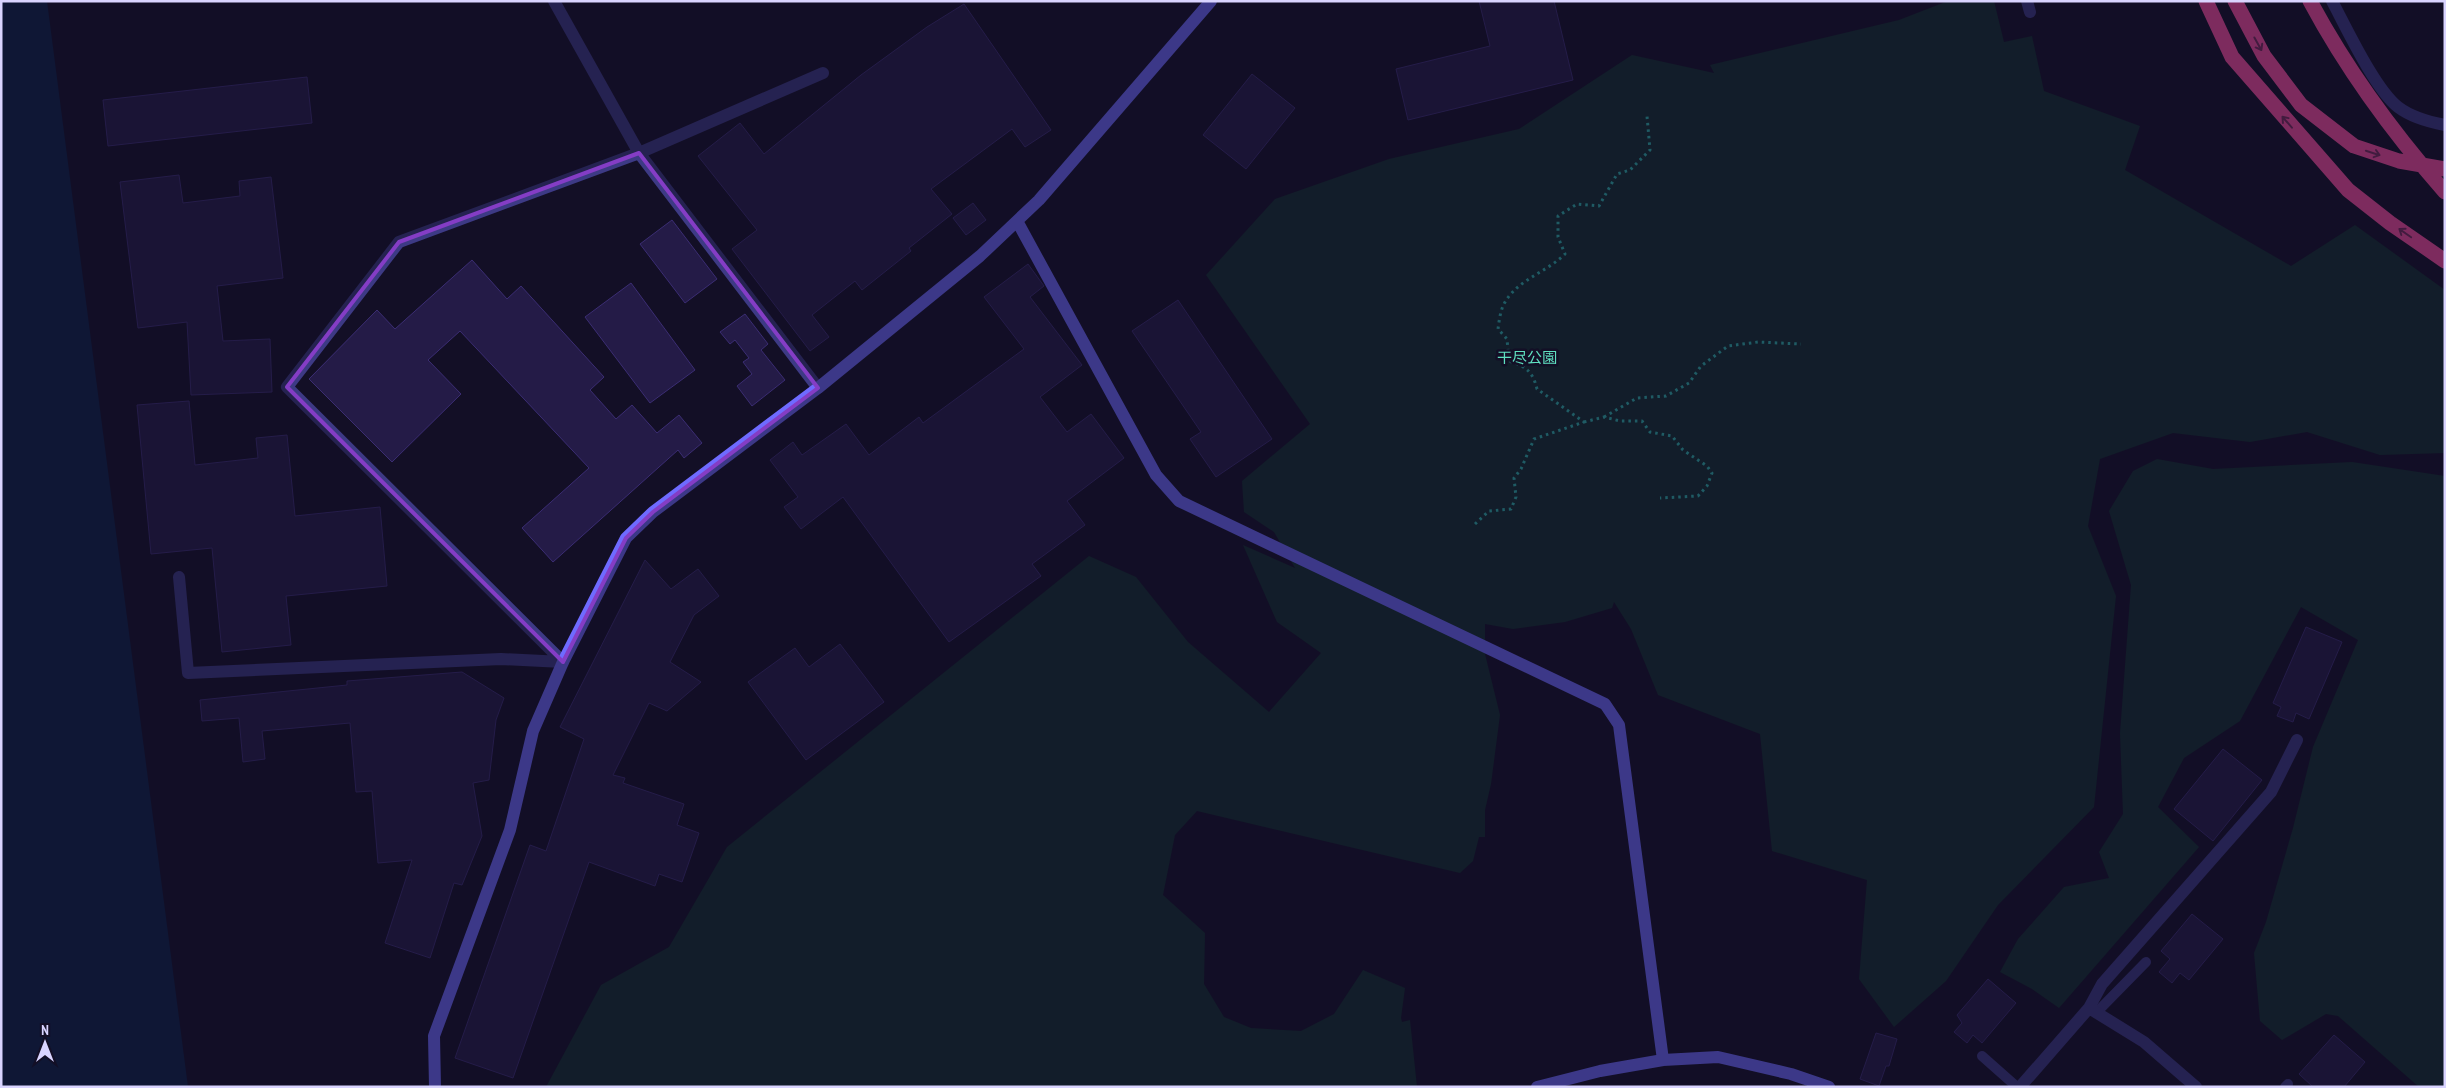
<svg xmlns="http://www.w3.org/2000/svg" width="2446" height="1088" viewBox="0 0 2446 1088" font-family="'PT Sans Narrow','Noto Sans JP',sans-serif">
	<style>
		.green { fill: #12302f }
		.water { fill: #0c2248 }
		.building { fill: #241b47; stroke: #3b2d73 }
		.lines { fill: none; stroke-linecap: round; stroke-linejoin: round }
		.path { stroke: #2fb8b0; stroke-width: 3; stroke-dasharray: 2.5 4; stroke-linecap: butt }
		.lane { stroke: #3d3a85; stroke-width: 10 }
		.street { stroke: #3d3a85; stroke-width: 12 }
		.secondary { stroke: #6f6bff; stroke-width: 12 }
		.highway { stroke: #ff4fa3; stroke-width: 15 }
		.oneway { stroke: #7d2c5e }
		.marked { fill: none; stroke: #843dc5; stroke-width: 4; stroke-linejoin: round }
		.labels { text-anchor: middle; stroke-width: 5; stroke-linejoin: round; paint-order: stroke }
		.park-label { font-size: 15px; fill: #5fe0c0; stroke: #130f26 }
	</style>
	<rect width="100%" height="100%" fill="#130f26"/>
	<path class="green" d="M1948,1H1994L2004,42L2032,36L2044,91L2140,126L2125,170L2291,266L2355,225L2445,290V453L2380,455L2307,432L2250,442L2173,433L2100,459L2088,526L2116,596L2094,807L1998,905L1946,981L1894,1027L1859,979L1867,880L1772,851L1760,734L1658,695L1631,629L1614,602L1612,608L1565,622L1513,629L1485,624V654L1500,715L1491,784L1485,810V837H1479L1473,861L1460,873L1197,811L1175,835L1163,895L1205,933L1204,984L1224,1017L1251,1028L1301,1031L1334,1014L1363,970L1405,988L1401,1018L1402,1022L1410,1020L1417,1087H546L601,985L669,947L727,847L1089,556L1136,577L1188,642L1269,712L1321,653L1277,622L1243,545L1295,568L1274,532L1244,512L1242,481L1310,424L1206,275L1275,199L1389,159L1519,129L1632,55L1714,73L1710,65L1899,20Z
		M2157,459L2213,469L2352,462L2445,476V1087H2419L2338,1016L2326,1014L2282,1040L2260,1021L2254,953L2266,922L2293,828L2313,747L2358,640L2301,607L2240,721L2184,758L2158,807L2199,847L2059,1008L2032,989L2000,972L2018,939L2064,887L2109,878L2099,852L2123,814L2120,733L2131,585L2109,511L2133,471Z"/>
	<path class="water" d="M1,1H47L188,1087H1Z"/>
	<path class="building" d="M1479,1H1554L1573,80L1408,120L1396,69L1490,46Z
		M964,4L1051,130L1025,147L1012,129L931,189L952,214L909,248L911,251L862,290L855,281L812,315L829,337L810,351L732,249L757,230L698,156L740,123L764,154L861,75L927,27Z
		M1252,74L1295,108L1246,169L1203,135Z
		M307,77L312,123L108,146L103,100Z
		M179,175L183,203L240,196L239,181L271,177L283,278L217,286L223,341L270,339L272,392L191,395L187,322L138,328L120,182Z
		M973,203L986,220L966,235L953,218Z
		M672,220L717,279L685,303L640,244Z
		M472,260L507,299L521,286L604,377L590,390L616,419L632,405L657,433L679,415L702,443L684,458L678,450L553,562L522,528L589,468L460,331L428,360L461,394L392,462L309,379L377,310L395,329Z
		M1028,264L1044,286L1030,297L1082,365L1040,397L1067,432L1091,414L1124,458L1067,501L1085,525L1032,564L1041,576L949,642L843,497L801,529L784,507L798,497L770,460L793,442L802,455L846,424L869,455L919,417L923,423L1024,349L984,297Z
		M631,283L695,370L650,403L585,317Z
		M1178,300L1272,439L1216,477L1190,439L1201,432L1132,331Z
		M745,314L768,344L761,350L785,380L752,406L737,386L752,374L743,362L749,358L735,340L730,344L720,332Z
		M189,401L195,465L258,458L256,438L287,435L295,516L380,507L387,586L286,596L291,645L222,652L212,548L151,554L137,405Z
		M645,560L671,589L698,569L719,596L694,615L670,662L701,682L667,711L649,703L613,775L625,778L623,783L684,804L677,825L699,833L682,882L659,874L655,886L589,862L513,1078L455,1058L530,845L546,851L584,739L560,727Z
		M2306,627L2342,642L2309,719L2296,713L2293,722L2277,716L2281,707L2273,703Z
		M840,644L884,702L806,760L748,682L795,648L809,667Z
		M462,672L504,698L496,720L489,780L473,783L482,836L462,885L454,883L430,958L385,943L412,860L378,863L372,791L356,792L350,723L262,731L265,759L243,762L239,718L202,721L200,700L347,685V681Z
		M2223,749L2262,780L2213,841L2174,809Z
		M2192,914L2223,939L2189,980L2180,973L2172,983L2159,972L2170,959L2161,951Z
		M1988,979L2016,1003L1982,1043L1973,1035L1967,1043L1954,1032L1962,1023L1957,1015Z
		M1876,1033L1897,1039L1889,1066H1886L1879,1086L1860,1079Z
		M2334,1035L2365,1062L2344,1087H2313L2299,1074Z"/>
	<g class="lines">
		<path class="path" d="M1604,417L1637,398L1666,396L1689,383L1701,366L1728,346L1758,342L1801,344
			M1584,422L1604,417L1620,421H1642L1650,432L1672,436L1683,450L1707,466L1712,473L1707,486L1698,496L1660,498
			M1475,524L1489,511L1511,509L1516,497L1514,478L1521,469L1534,439L1584,422L1537,389C1533,372 1526,366 1509,361L1507,339L1498,329C1499,322 1500,313 1503,306C1515,280 1546,273 1565,254L1558,237V216L1577,204L1599,206L1617,174L1630,170L1650,150L1647,116"/>
		<path class="lane" d="M2096,1013L2146,962
			M1982,1056L2017,1087
			M2285,1087L2288,1084"/>
		<path class="street" d="M554,1L639,153L823,73
			M2027,1L2030,12
			M2332,1C2347,29 2375,89 2398,107C2411,117 2429,122 2445,125
			M179,577L188,673L501,659L563,662
			M563,662L287,387L399,242L639,153L818,388
			M2089,1008L2102,984L2271,792L2297,740
			M2020,1087L2089,1008L2144,1042L2196,1087"/>
		<path class="secondary" d="M1017,221L1156,475L1179,501L1605,704L1619,725L1663,1060
			M435,1087L434,1036L510,830L533,731L563,662L626,538L653,512L818,388L980,256L1039,200L1211,1
			M1537,1087L1600,1071L1663,1060L1718,1057L1791,1074L1829,1087"/>
		<path class="highway" d="M2206,1L2232,57L2348,190L2390,223L2445,261
			M2235,1L2264,56L2301,105L2354,146L2399,161L2445,169
			M2310,1C2347,70 2393,133 2445,192"/>
	</g>
	<defs><path id="oneway-shaft" d="M-6 0H5M1.5-3L5.5 0L1.5 3" fill="none" stroke-width="1.6" stroke-linecap="round" stroke-linejoin="round" transform="scale(1.25)"/></defs>
	<g class="oneway">
		<use href="#oneway-shaft" transform="translate(2258 44) rotate(61)"/>
		<use href="#oneway-shaft" transform="translate(2287 122) rotate(-131)"/>
		<use href="#oneway-shaft" transform="translate(2373 153) rotate(18)"/>
		<use href="#oneway-shaft" transform="translate(2405 233) rotate(-145)"/>
	</g>
	<path d="M0 0H2446V1088H0ZM639,153L818,388L653,512L626,538L563,662L287,387L399,242Z" fill="#130f26" fill-opacity=".55" fill-rule="evenodd"/>
	<path class="marked" d="M639,153L818,388L653,512L626,538L563,662L287,387L399,242Z"/>
	<g class="labels">
		<g class="park-label">
			<text x="1527" y="363">干尽公園</text>
		</g>
	</g>
	<rect width="2446" height="1088" fill="none" stroke="#d9d4ff" stroke-width="5"/>
	<g transform="translate(45 1043)" stroke="#130f26" stroke-width="4" paint-order="stroke">
	<path d="M0-4L9 19L0 12L-9 19Z" fill="#d9d4ff"/>
	<text y="-8" font-size="14" font-weight="bold" text-anchor="middle" fill="#d9d4ff">N</text>
	</g>
</svg>
